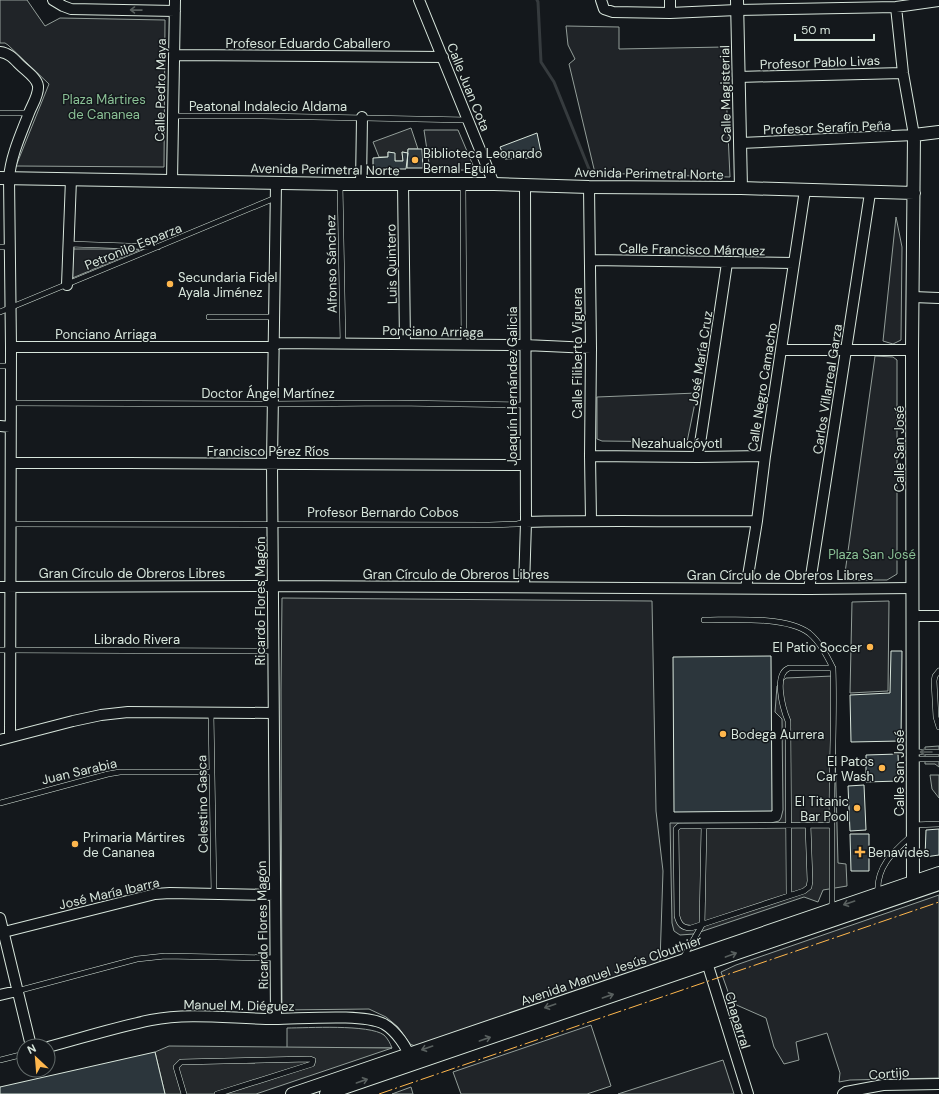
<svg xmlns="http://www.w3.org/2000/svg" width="939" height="1094" viewBox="0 0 939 1094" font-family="'DM Sans',sans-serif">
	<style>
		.green { fill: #202428; stroke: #939e99 }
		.parking { fill: #24282b; stroke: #939e99 }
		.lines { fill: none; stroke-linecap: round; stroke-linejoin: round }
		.stream { stroke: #363b3e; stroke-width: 3 }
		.building { fill: #2c363c; stroke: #d8e6dc }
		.service-casing { stroke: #d8e6dc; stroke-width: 6 }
		.minor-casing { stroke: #d8e6dc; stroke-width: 12 }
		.tertiary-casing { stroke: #d8e6dc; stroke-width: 14 }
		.service { stroke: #14181c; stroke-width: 5 }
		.minor { stroke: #14181c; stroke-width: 10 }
		.tertiary { stroke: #14181c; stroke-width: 12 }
		.power { stroke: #ffb74d; stroke-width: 1; stroke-dasharray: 14 3 2 3; stroke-linecap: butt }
		.oneway { stroke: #59605f }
		.poi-dot { fill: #ffb74d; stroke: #14181c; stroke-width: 1.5 }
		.labels { text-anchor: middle; stroke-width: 3; stroke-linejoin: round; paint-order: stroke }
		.street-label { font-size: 13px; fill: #d8e6dc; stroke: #14181c }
		.park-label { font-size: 13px; fill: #8ac095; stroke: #14181c }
		.poi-label { font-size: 13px; fill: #d8e6dc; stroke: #14181c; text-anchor: start }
	</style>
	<rect width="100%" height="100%" fill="#14181c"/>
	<path class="green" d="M0,0H27L45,26L60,18L165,20L164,167L16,166L49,84L8,45L5,43H0Z
		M566,26L619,27V49L724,47L730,177L595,173L569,64L575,59L568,45Z
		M424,130H458L475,170H430Z
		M896,217L902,247L901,340L893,344L883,341Z
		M71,249H142L70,279Z
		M875,356L893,357L897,360V574L887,580H844Z
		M697,393L687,442L602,441L597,439V397Z
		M282,598L652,601L656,811L663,871L660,962L415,1046L410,1044L398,1027L386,1017L369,1009L282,1010L281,690Z
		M889,601L888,691L850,693L852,602Z
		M939,895V1078L850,1080L839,1082L840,1073L827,1033L796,1042L799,1060L784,1064L774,1047L766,1018L732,1003L721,972L736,965Z
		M591,1025L611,1086L587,1094H461L453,1072Z
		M287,1028C307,1028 369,1024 384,1035C388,1039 390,1043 392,1048H287Z
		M723,1060L734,1094H618Z
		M411,1087L413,1094H392Z"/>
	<path class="parking" d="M411,128L418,149H408V153L402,152L403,161H395L394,153L388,152V157H379L373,142Z
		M833,676L838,863L846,864L847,886L823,890L818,902L804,897L694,934L680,935L674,931L672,923L670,823H771L779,821L781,818L783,810L782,719L775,712L777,686L786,678Z
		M939,746V767L935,764H925V747Z
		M930,775H939V798L932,789Z
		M169,1046L392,1048L256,1094H165L155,1052Z"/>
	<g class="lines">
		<path class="stream" d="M537,0L538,2L541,62L554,82L589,169"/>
	</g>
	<path class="building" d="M537,133L541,152L528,158L505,159L500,147Z
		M408,149H422L423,168H407Z
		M388,152L395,153V161H403L402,152L408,153L406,169H373V158L388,157Z
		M891,651H902L901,741L851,742L850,695L890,693Z
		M771,656L772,811L674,812L673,657Z
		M898,754L899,781L866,782V755Z
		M864,785L866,830L850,831L848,786Z
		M939,829V855L925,857L926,830Z
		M850,834H869V871H851Z
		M155,1052L165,1094H0V1087Z"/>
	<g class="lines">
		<defs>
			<path id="service" d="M0,113H29
				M173,116H262L468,120
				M340,184L343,344
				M463,184L464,345
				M69,244L158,247
				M0,247H10
				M0,312L275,198
				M209,317H274
				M0,366H10
				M10,403L273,404L395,403L525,405
				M10,524L489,525L517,524L526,522
				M704,620C733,620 786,616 809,633C820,642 827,656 833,668
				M0,650L273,651
				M939,671L935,676L934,681L936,717L939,727
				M211,713L214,894
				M913,752H939
				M913,759H939
				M0,803L108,774L120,772H212
				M808,825L810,881L809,887L804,891L691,928C682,928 679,924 677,916L676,829L679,826L832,825V910
				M913,825L939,824
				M878,893C876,867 893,852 911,836
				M789,896L788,721C783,709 773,674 789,668H833C835,721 831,773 832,825
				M683,958L702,925L704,826
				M17,991L137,959L165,956L275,958
				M0,1060L24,1054
				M184,1094L176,1067L181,1062L310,1059L313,1060L312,1064L217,1094"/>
			<path id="minor" d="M53,0L63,6L71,9L175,11
				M419,0L494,184
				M601,0L604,9L613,12L670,13L737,10L896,7L939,1
				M670,0V13
				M0,52C9,53 14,59 20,65C26,71 37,78 38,86C39,95 32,105 29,113C21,134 11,155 9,178L11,347L10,737
				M174,55L443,57
				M738,77L903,73
				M740,143L914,135L903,73L896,7
				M172,181L175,0
				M361,184L362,117
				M403,184L405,344
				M589,187L591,348L590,456L591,520
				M590,260L794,263
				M67,285L71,179
				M913,297L939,298
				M274,343L525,345L591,348
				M11,347H274
				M782,350H912
				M0,426L10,427
				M590,456L698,457L765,456
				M698,457L727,263
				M11,463H128L525,465
				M526,522C603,520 680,522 757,521
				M0,587L273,586L809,589L912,588
				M524,587L526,522L525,185
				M746,588L757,521L765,456L805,190
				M809,589L846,350L870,193
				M912,616H939
				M0,740L73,721L101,715L128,712L273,713
				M0,918L31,1046
				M4,932L155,894L170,893L274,895
				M705,956L748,1094
				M0,995L17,991
				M276,1019L272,463L276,183
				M48,1047C82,1038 116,1027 151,1020C191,1012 234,1019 275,1019C301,1019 363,1013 384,1024C396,1031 407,1047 411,1060
				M843,1094L846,1092L883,1085L939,1084"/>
			<path id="tertiary" d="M737,0L741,188
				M0,178L340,184H494L589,187L741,188L914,193
				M913,893L912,350L914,135L939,132
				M292,1094L939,873
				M326,1094L939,884"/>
		</defs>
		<use href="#service" class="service-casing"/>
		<use href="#minor" class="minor-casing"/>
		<use href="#tertiary" class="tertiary-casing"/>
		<use href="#service" class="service"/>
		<use href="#minor" class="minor"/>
		<use href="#tertiary" class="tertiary"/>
		<path class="power" d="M379,1094L939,902"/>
	</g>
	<defs><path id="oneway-shaft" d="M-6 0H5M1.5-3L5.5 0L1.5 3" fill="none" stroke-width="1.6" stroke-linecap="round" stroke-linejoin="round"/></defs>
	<g class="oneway">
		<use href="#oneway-shaft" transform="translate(136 10) rotate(-179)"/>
		<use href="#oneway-shaft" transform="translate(926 752) rotate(180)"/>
		<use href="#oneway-shaft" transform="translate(849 903) rotate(161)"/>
		<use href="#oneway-shaft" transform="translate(731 955) rotate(-20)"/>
		<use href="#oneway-shaft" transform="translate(608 996) rotate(-19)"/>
		<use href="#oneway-shaft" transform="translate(550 1006) rotate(161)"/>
		<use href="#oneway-shaft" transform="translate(485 1039) rotate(-19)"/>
		<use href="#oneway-shaft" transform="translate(427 1048) rotate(161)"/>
		<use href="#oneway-shaft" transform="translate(362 1081) rotate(-19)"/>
	</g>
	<g class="poi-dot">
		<circle cx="415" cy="160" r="4"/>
		<circle cx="170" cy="284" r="4"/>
		<circle cx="870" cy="647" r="4"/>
		<circle cx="723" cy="734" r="4"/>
		<circle cx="882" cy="768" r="4"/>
		<circle cx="857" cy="808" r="4"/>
		<circle cx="75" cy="844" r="4"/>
		<path d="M858 846h4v4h4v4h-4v4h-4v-4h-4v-4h4z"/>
	</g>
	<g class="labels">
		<g class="street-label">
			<text x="308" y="48">Profesor Eduardo Caballero</text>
			<text transform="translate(820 62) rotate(-2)" y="5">Profesor Pablo Livas</text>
			<text transform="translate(469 87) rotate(68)" y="5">Calle Juan Cota</text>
			<text transform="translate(160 90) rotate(-89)" y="5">Calle Pedro Maya</text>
			<text transform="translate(725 94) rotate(-91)" y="5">Calle Magisterial</text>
			<text x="268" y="111">Peatonal Indalecio Aldama</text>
			<text transform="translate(827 127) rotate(-2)" y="5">Profesor Serafín Peña</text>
			<text transform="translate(325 169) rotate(1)" y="5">Avenida Perimetral Norte</text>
			<text transform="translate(649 173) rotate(1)" y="5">Avenida Perimetral Norte</text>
			<text transform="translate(133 246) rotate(-22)" y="5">Petronilo Esparza</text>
			<text transform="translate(692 249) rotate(1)" y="5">Calle Francisco Márquez</text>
			<text transform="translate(331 264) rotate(-91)" y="5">Alfonso Sánchez</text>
			<text transform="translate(391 264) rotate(-91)" y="5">Luis Quintero</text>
			<text transform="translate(433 331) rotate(1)" y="5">Ponciano Arriaga</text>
			<text x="106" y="339">Ponciano Arriaga</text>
			<text transform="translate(577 353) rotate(-90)" y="5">Calle Filiberto Viguera</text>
			<text transform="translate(700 358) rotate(-81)" y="5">José María Cruz</text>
			<text transform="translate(512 386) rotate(-90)" y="5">Joaquín Hernández Galicia</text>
			<text transform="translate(762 387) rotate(-81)" y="5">Calle Negro Camacho</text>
			<text transform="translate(827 389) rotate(-81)" y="5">Carlos Villarreal Garza</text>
			<text x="268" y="398">Doctor Ángel Martínez</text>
			<text x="677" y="448">Nezahualcóyotl</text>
			<text transform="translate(899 449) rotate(-90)" y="5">Calle San José</text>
			<text x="268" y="456">Francisco Pérez Ríos</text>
			<text x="383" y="517">Profesor Bernardo Cobos</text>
			<text x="132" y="578">Gran Círculo de Obreros Libres</text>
			<text x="456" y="579">Gran Círculo de Obreros Libres</text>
			<text x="780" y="580">Gran Círculo de Obreros Libres</text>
			<text transform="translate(260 601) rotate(-90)" y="5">Ricardo Flores Magón</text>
			<text x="137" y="644">Librado Rivera</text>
			<text transform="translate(79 771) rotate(-13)" y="5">Juan Sarabia</text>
			<text transform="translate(899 773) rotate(-90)" y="5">Calle San José</text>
			<text transform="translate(202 804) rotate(-91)" y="5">Celestino Gasca</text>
			<text transform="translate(109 893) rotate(-13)" y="5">José María Ibarra</text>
			<text transform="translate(262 925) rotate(-91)" y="5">Ricardo Flores Magón</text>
			<text transform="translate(611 970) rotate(-19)" y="5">Avenida Manuel Jesús Clouthier</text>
			<text transform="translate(239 1005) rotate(1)" y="5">Manuel M. Diéguez</text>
			<text transform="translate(738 1020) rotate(73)" y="5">Chaparral</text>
			<text transform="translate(889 1073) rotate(-4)" y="5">Cortijo</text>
		</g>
		<g class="park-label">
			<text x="104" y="104">Plaza Mártires<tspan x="104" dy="15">de Cananea</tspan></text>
			<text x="872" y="559">Plaza San José</text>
		</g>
		<g class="poi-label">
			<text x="423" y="158">Biblioteca Leonardo<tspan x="423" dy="15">Bernal Eguía</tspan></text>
			<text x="178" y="282">Secundaria Fidel<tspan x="178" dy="15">Ayala Jiménez</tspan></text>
			<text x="862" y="652" text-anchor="end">El Patio Soccer</text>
			<text x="731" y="739">Bodega Aurrera</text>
			<text x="874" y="766" text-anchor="end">El Patos<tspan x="874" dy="15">Car Wash</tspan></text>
			<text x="849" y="806" text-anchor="end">El Titanic<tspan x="849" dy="15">Bar Pool</tspan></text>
			<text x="83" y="842">Primaria Mártires<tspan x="83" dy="15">de Cananea</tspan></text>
			<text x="868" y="857">Benavides</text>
		</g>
	</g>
	<g transform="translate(36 1058) rotate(334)"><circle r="19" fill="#14181c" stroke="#626a69"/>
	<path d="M0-3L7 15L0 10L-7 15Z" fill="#ffb74d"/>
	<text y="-6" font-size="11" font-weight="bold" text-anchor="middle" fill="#d8e6dc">N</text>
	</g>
	<path d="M795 34v6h79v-6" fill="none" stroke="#d8e6dc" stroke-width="2"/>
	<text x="801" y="34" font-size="12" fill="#d8e6dc" stroke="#14181c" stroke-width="3" paint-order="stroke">50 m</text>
</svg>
